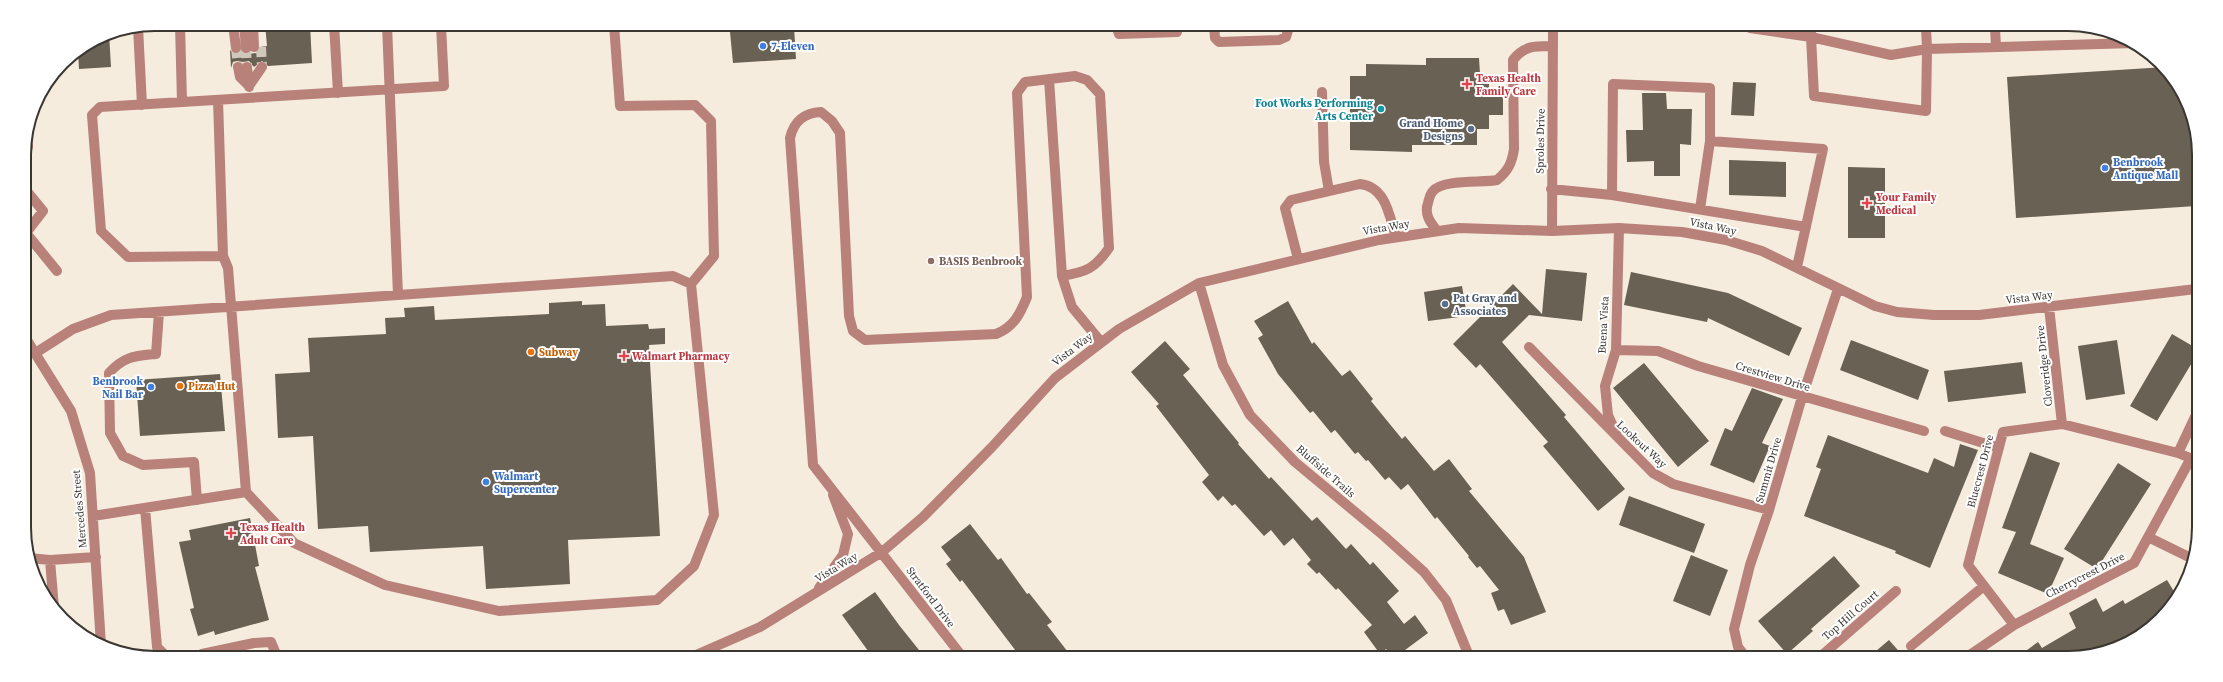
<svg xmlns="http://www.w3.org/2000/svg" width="2223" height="682" viewBox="0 0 2223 682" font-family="'Source Serif 4',serif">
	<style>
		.building { fill: #696154 }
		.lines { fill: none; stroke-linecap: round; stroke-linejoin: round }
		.minor-tunnel { stroke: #d0c8bb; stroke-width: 10; stroke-dasharray: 10 5; stroke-linecap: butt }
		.minor { stroke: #b8817a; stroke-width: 10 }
		.shop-dot { fill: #3f7fe0; stroke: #fff; stroke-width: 1.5 }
		.health-dot { fill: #e0444e; stroke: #fff; stroke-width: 1.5 }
		.culture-dot { fill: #0f9aa8; stroke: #fff; stroke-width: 1.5 }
		.service-dot { fill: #5c6f8a; stroke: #fff; stroke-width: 1.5 }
		.education-dot { fill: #8d6e63; stroke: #fff; stroke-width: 1.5 }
		.food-dot { fill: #e8710a; stroke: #fff; stroke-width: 1.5 }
		.labels { text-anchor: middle; stroke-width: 4; stroke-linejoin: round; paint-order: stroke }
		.shop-label { font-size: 11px; font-weight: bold; fill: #366cbe; stroke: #fff; text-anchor: start }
		.health-label { font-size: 11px; font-weight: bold; fill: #be3a42; stroke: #fff; text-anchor: start }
		.culture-label { font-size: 11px; font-weight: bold; fill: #0d838f; stroke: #fff; text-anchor: end }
		.service-label { font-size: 11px; font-weight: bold; fill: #4e5e75; stroke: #fff; text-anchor: end }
		.street-label { font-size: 11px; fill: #3a3631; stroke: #fff }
		.education-label { font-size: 11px; font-weight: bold; fill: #785e54; stroke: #fff; text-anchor: start }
		.food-label { font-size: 11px; font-weight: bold; fill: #c56008; stroke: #fff; text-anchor: start }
		.rim { fill: none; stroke: #3a3631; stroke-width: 2 }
	</style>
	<rect width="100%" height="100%" fill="#f6ecdd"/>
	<path class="building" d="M265,24H310L312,63L268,66L262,61L254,67L249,61L243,62L237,61L233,62L231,68L230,50L234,54L241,52L247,54L257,53L260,47L267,46Z
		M794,27L796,59L733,63L730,32Z
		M109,33L111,67L79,69L78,52Z
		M1426,58H1479L1480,74H1489V94H1503V115H1489V129H1477V145H1412V152L1350,150V76H1366V64L1426,65Z
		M2165,67L2197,130L2196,206L2016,218L2007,77Z
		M1733,82L1756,83L1754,116L1731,115Z
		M1642,93H1666L1667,109H1692L1691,145L1680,144V176H1654V161L1627,162L1626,130H1643Z
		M1729,160L1786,162V197L1729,195Z
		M1848,167L1885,168V238H1848Z
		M1546,269L1587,273L1582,321L1529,315L1502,342L1566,415L1564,417L1625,489L1598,511L1543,446L1548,442L1480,364L1476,368L1453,344L1513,284L1542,314Z
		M1631,272L1728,293L1802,328L1789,356L1708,318L1707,322L1624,305Z
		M1462,286L1467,316L1428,321L1424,292Z
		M582,301V305L605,304L606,326L648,324L649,329L665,328V344L649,345L660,536L568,540L570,584L486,589L483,546L370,552L368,526L318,529L313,436L278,438L275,374L310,372L308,338L386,334L385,318L405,317L404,308L434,306L435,320L549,314V303Z
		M1288,301L1312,344L1314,342L1342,376L1350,370L1373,399L1371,401L1402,439L1405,436L1434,471L1449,459L1472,489L1469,491L1524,557L1546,612L1511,625L1504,609L1498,611L1491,593L1499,590L1480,566L1477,568L1468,557L1469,556L1437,517L1435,519L1408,484L1401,490L1389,477L1385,480L1368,460L1366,461L1358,452L1355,454L1335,430L1331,433L1313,411L1310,413L1278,374L1258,338L1263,335L1254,321Z
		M2172,334L2196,348V356L2157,421L2130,406Z
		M1851,340L1929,370L1918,400L1840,370Z
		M2117,340L2125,394L2086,400L2078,346Z
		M1165,341L1190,369L1183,375L1239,443L1238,444L1269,479L1271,477L1312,521L1317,517L1346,549L1351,544L1370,565L1373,562L1399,591L1387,602L1404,624L1415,615L1428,633L1397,656H1392L1386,649L1380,654L1364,632L1372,625L1338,588L1336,590L1319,572L1317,574L1307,564L1311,560L1293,538L1284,546L1271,530L1264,536L1235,504L1232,506L1223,496L1218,501L1202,482L1209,475L1156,406L1159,404L1131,372Z
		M2022,362L2026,393L1948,402L1944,371Z
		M1644,363L1709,441L1678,467L1613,388Z
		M220,374L225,431L140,436L136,380Z
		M1752,388L1783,399L1762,443L1770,446L1754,483L1710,465L1725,428L1732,431Z
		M1828,435L1928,473L1934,458L1954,467L1960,444L1978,450L1930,568L1895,553L1896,551L1804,516L1821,469L1816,467Z
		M2030,452L2060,463L2030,544L2064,558L2048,594L1998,573L2016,532L2002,528Z
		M2118,463L2151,484L2097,569L2064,549Z
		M1629,496L1705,524L1694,553L1619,525Z
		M250,518L259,566L255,567L269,620L215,635L214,631L198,636L190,609L194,608L179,542L191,540L189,530Z
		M970,524L998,560L1001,558L1027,594L1029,593L1052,622L1047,625L1071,656L1019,655L962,580L960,582L946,564L951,560L941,547Z
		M1691,555L1728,570L1710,616L1673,601Z
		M1834,556L1860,586L1811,629L1813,631L1787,654L1758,621Z
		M2167,580L2178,598L2156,624L2146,630L2145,627L2103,652L2076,658H2016L2038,642L2042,648L2076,628L2069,613L2096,598L2103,612L2123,600L2125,604Z
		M875,592L899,625L923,655H871L842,615Z
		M1889,640L1904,657H1869Z"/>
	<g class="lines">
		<path class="minor-tunnel" d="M261,47L262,67
			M236,48L238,67
			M246,48L247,67"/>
		<path class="minor" d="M180,24L182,102
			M233,24L236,48
			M244,24L246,48
			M253,24L254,47
			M334,24L338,93
			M387,25L398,295
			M614,25L620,106L695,105L711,121L714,256L691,284
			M1116,26L1119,34L1177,32
			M1214,26L1215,38L1219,42L1279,40L1286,37L1289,27
			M138,27L142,105
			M1750,28L1811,37L1814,96L1926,111L1927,49L2135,43
			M1811,28V37L1891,55L1927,49L1926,28
			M1995,28L1996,47
			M238,67L240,77L249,86L262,67
			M247,67L249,87
			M1049,79L1062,276
			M1322,92L1324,162L1329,191
			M218,100L223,256
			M24,158L28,147L27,135
			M25,189L43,211L26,233L57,271
			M1551,189L1612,195L1806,227
			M1612,195L1613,84L1710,88V141L1823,149L1797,267
			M1700,209L1710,141
			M1437,231C1430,222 1424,214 1428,203C1429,199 1430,194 1433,191C1443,179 1482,183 1497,180C1508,171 1512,163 1514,149L1513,60C1524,45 1537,46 1553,46
			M1552,231L1553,27
			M1298,259L1285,208L1291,200L1360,184C1386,187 1389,215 1396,237
			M1199,283L1223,365L1250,415L1295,462L1384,536L1424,572L1446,600L1469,656
			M2049,307L2062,424
			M159,312L156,354C135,356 124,356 109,373L110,433L123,456L143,465L194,462L197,500
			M25,337L71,411L90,473L101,645
			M1529,347L1653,473L1673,484L1769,510
			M1616,350L1658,351L1698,366L1924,431
			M37,352L73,329L111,315L673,276L691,284L714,515L694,566L657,600L499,611L385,585L294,543L246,492L93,516
			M1945,431L1999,448
			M1616,433L1608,415L1605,386L1616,350L1619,228
			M2178,453L2195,417
			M246,492L228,268L223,256L128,257L101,231L92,115L100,107L444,86L441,25
			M145,508L157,647L164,654
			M2148,537L2195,560
			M29,558L50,560L96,557
			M50,560L54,608
			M819,588L843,555L848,534L833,495
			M2014,625L1968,565L2003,432L2062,424L2178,453L2195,460
			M1911,646L1984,586
			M202,654L254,643L271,642L276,654
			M696,655L760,627L882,552L923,517L992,447L1055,378L1119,329L1199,283L1379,240L1459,228L1552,231L1619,228L1682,232L1726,240L1762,251L1875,306L1897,312L1934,315H1979L2196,289
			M961,655L813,465L790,138C794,121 804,113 821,112L832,121L840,133L849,316L853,331L865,340L996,334C1014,327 1020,314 1027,297L1017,93L1025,82L1075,76L1087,80L1100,94L1109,248C1095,268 1087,272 1062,276L1072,307L1101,342
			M1746,657L1738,647L1734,629L1750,565L1769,510L1802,397L1838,289
			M1820,657L1896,591
			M1967,657L2014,625L2134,563L2191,458"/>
	</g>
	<g class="shop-dot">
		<circle cx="763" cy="46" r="4"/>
		<circle cx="2105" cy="168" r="4"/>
		<circle cx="151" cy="387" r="4"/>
		<circle cx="486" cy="482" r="4"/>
	</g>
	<g class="health-dot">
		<path d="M1465 78h4v4h4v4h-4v4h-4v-4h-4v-4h4z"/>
		<path d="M1865 197h4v4h4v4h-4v4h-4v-4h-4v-4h4z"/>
		<path d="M622 350h4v4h4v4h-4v4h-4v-4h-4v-4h4z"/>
		<path d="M229 527h4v4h4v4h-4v4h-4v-4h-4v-4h4z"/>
	</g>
	<circle class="culture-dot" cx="1381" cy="109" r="4"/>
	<g class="service-dot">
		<circle cx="1471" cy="129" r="4"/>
		<circle cx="1445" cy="304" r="4"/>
	</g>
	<circle class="education-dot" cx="931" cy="261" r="4"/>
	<g class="food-dot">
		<circle cx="531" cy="352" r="4"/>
		<circle cx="180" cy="386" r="4"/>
	</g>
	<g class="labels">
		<g class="shop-label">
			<text x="771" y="50">7-Eleven</text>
			<text x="2113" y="166">Benbrook<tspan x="2113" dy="13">Antique Mall</tspan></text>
			<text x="143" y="385" text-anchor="end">Benbrook<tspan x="143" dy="13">Nail Bar</tspan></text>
			<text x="494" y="480">Walmart<tspan x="494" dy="13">Supercenter</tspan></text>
		</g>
		<g class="health-label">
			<text x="1476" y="82">Texas Health<tspan x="1476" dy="13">Family Care</tspan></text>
			<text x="1876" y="201">Your Family<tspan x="1876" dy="13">Medical</tspan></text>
			<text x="632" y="360">Walmart Pharmacy</text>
			<text x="240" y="531">Texas Health<tspan x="240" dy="13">Adult Care</tspan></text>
		</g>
		<g class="culture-label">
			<text x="1373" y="107">Foot Works Performing<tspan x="1373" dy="13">Arts Center</tspan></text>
		</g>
		<g class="service-label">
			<text x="1463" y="127">Grand Home<tspan x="1463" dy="13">Designs</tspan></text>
			<text x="1453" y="302" text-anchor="start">Pat Gray and<tspan x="1453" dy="13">Associates</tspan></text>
		</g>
		<g class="street-label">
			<text transform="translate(1540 141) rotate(-89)" y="4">Sproles Drive</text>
			<text transform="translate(1713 226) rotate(12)" y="4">Vista Way</text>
			<text transform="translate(1386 227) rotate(-10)" y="4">Vista Way</text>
			<text transform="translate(2029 297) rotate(-7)" y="4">Vista Way</text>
			<text transform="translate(1603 325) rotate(-87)" y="4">Buena Vista</text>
			<text transform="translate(1072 349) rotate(-37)" y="4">Vista Way</text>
			<text transform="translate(2044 366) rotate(-96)" y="4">Cloveridge Drive</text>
			<text transform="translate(1773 376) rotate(17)" y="4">Crestview Drive</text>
			<text transform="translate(1642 444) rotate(43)" y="4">Lookout Way</text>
			<text transform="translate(1768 470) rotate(-74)" y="4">Summit Drive</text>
			<text transform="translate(1326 471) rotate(41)" y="4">Bluffside Trails</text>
			<text transform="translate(1980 471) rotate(-75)" y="4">Bluecrest Drive</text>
			<text transform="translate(79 509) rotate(-95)" y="4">Mercedes Street</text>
			<text transform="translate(836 567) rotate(-31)" y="4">Vista Way</text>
			<text transform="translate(2085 575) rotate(-27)" y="4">Cherrycrest Drive</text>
			<text transform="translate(931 597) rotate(53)" y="4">Stratford Drive</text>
			<text transform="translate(1850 615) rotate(-41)" y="4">Top Hill Court</text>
		</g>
		<g class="education-label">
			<text x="939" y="265">BASIS Benbrook</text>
		</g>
		<g class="food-label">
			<text x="539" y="356">Subway</text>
			<text x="188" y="390">Pizza Hut</text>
		</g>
	</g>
	<path d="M0 0H2223V682H0ZM155 31H2068A124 124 0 0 1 2192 155V527A124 124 0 0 1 2068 651H155A124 124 0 0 1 31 527V155A124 124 0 0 1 155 31Z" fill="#fff" fill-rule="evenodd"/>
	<path class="rim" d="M155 31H2068A124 124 0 0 1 2192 155V527A124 124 0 0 1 2068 651H155A124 124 0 0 1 31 527V155A124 124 0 0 1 155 31Z"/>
</svg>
